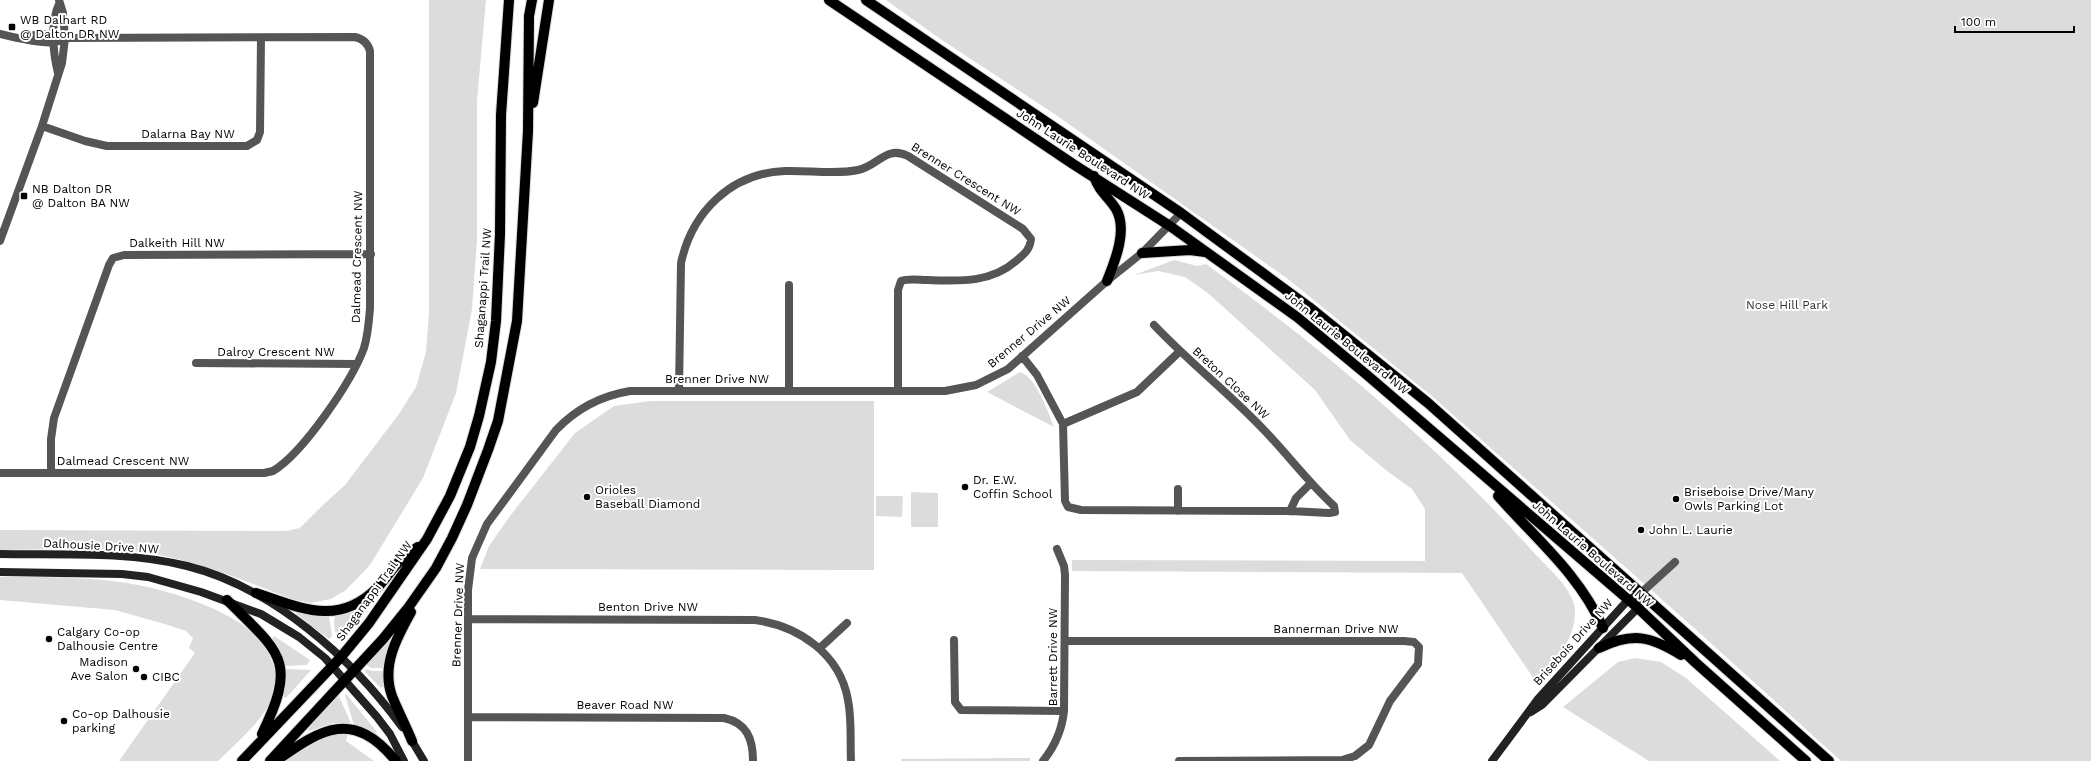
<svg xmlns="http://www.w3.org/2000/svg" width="2091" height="761" viewBox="0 0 2091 761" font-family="'Work Sans',sans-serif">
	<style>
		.green { fill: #dcdcdc }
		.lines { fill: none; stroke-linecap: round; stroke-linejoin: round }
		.primary-casing { stroke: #dbdbdb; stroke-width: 12 }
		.street { stroke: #555; stroke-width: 8 }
		.secondary { stroke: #222; stroke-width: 8 }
		.primary { stroke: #000; stroke-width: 10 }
		.poi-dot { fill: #000; stroke: #fff; stroke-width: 1.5 }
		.labels { text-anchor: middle; stroke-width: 4; stroke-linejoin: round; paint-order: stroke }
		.poi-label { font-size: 12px; fill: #000; stroke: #fff; text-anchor: start }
		.street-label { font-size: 12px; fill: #000; stroke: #fff }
		.park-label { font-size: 12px; fill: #333; stroke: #fff }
	</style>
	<rect width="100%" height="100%" fill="#fff"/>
	<path class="green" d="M429,0H486L477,101V240L472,309L456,393L423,478L370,565L346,590L331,599L311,603L295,600C245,581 196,560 143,552C97,546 47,550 0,550V530L286,531L300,528L324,504L345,485L399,414L416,387L426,352L429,313Z
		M886,0H2091V761H1841L1693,627L1433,397L1288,279L1056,115L939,38Z
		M1174,260L1197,266L1206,264C1324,350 1438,445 1535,554C1549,569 1573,589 1575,610C1576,638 1555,663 1536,682L1462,573L1072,571V560L1425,561V509L1412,489L1387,471L1350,440L1315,390L1209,294L1185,277L1158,271L1134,275Z
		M1020,372C1036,377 1048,412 1054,427L987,392Z
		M650,401H874V570L480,569L489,546L510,516L575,433L614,406Z
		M911,492L938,493V527H911Z
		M876,496H903L902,517L876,516Z
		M0,577C79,577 140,576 214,609C237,620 259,632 270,657C274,667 279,677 276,689C267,718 239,740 218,761H119L195,653L189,648L193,638L186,631L168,625L115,610L0,600Z
		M361,605L364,607L339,638C334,633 333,622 335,616Z
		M298,611L329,616L332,636L329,639L296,614Z
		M393,634L385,656L384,668H371L365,664Z
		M274,636L310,660L307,665L284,666L272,639Z
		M1635,658L1661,662L1686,678L1780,761H1649L1563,707L1618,662Z
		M286,669L311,670L286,698L282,695Z
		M366,669L372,671H383L384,686L381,688L365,672Z
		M338,694L350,721V724L333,723L309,731L307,728Z
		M346,694L377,732L374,735L354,725L345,695Z
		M329,734H348L346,741L374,761H286L299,749Z
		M1030,758V761H901V759Z"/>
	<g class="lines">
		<defs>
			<path id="primary" d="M829,0L1073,164L1170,226L1297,317L1367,375L1638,608L1696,663L1806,761
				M866,0L1181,213L1309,307L1428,403L1829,761
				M533,103L549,0
				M1094,176C1099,192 1108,196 1116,209C1128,230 1115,261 1107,281
				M1142,253L1190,250L1205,252
				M1498,496C1536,539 1580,575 1603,628
				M256,593C301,608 338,627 377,588C386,579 392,568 401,560C406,555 412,551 418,547
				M227,600C280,653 298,660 262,734
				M411,612C397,637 381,666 392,696C398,711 406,726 412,741
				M1599,648C1633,632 1650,636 1681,655
				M242,761L341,657L369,623L427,539L450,496L470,447L479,416L491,362L496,321L500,234L501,115L509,0
				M270,761L383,639L408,608L436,568L452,538L467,505L488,450L498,421L517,321L528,131L529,16L532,0
				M276,761C322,728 353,709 396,761"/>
		</defs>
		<use href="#primary" class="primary-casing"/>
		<path class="street" d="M0,34C12,37 49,46 59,41
			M58,73C53,53 50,23 59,4
			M42,126L85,141L107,146H247L257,140L260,132L261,38
			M0,241L42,126L62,63L65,38L63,13L59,0
			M789,285V391
			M1022,356L1037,375L1063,424L1065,501L1068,507L1081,510L1290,511L1329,513L1335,512L1334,506C1309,483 1288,455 1264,430C1229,393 1189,362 1154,325
			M196,363L356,364
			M679,390L681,263C692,212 731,173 785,171C808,170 835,175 858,170C878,166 886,145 908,156L1023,229L1031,239C1030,250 1024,254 1016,261C991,283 960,281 928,280C919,280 909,278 901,281L898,290V391
			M1063,424L1137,392L1179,352
			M0,473H264L273,471C303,453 352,381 364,348C368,335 369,321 370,308V51C368,43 363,39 355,37L65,38C50,32 38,34 23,37
			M51,473V439L54,418L109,265L113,258L124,255L371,254
			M1178,489V511
			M1290,511L1296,498L1311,483
			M1641,593L1675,562
			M469,619L755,620C799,626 840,654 848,700C852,720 850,741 851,761
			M954,640L955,702L961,710L1064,711
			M1065,641H1404L1414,642L1419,647L1418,664L1390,701L1369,745L1355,756L1342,760L1179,761
			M821,647L847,623
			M468,717L724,718C747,723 753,739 753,761
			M468,761V590L472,558L487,524L556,430C577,408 600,396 630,391H945L976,385L1008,369L1107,281L1142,253L1181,213
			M1043,761C1055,746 1062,730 1064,711L1065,575L1064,566L1057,549"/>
		<path class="secondary" d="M0,554C61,555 127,551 187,566C272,587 352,658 402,727
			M0,572L122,574L148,577L201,592L261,614L299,637L325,658L377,717L390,734L404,761
			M1531,712L1542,705L1638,608L1641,593
			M409,736L424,761
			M1492,761L1538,699L1628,600L1641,593"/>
		<use href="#primary" class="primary"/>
	</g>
	<g class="poi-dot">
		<rect x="8" y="23" width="8" height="8" rx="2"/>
		<rect x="20" y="192" width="8" height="8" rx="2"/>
		<circle cx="965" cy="487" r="4"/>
		<circle cx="587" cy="497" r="4"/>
		<circle cx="1676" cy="499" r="4"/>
		<circle cx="1641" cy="530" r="4"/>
		<circle cx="49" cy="639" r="4"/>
		<circle cx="136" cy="669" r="4"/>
		<circle cx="144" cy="677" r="4"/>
		<circle cx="64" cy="721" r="4"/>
	</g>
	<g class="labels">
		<g class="poi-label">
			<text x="20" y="24">WB Dalhart RD<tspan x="20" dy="14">@ Dalton DR NW</tspan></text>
			<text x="32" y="193">NB Dalton DR<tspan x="32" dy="14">@ Dalton BA NW</tspan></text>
			<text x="973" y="484">Dr. E.W.<tspan x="973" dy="14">Coffin School</tspan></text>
			<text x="595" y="494">Orioles<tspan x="595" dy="14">Baseball Diamond</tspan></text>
			<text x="1684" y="496">Briseboise Drive/Many<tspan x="1684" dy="14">Owls Parking Lot</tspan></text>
			<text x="1649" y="534">John L. Laurie</text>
			<text x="57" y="636">Calgary Co-op<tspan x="57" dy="14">Dalhousie Centre</tspan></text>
			<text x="128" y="666" text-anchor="end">Madison<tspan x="128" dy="14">Ave Salon</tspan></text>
			<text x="152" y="681">CIBC</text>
			<text x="72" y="718">Co-op Dalhousie<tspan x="72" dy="14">parking</tspan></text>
		</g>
		<g class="street-label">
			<text x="188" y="138">Dalarna Bay NW</text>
			<text transform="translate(1083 154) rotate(33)" y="4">John Laurie Boulevard NW</text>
			<text transform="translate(966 179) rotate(32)" y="4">Brenner Crescent NW</text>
			<text x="177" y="247">Dalkeith Hill NW</text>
			<text transform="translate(357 257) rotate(-89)" y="4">Dalmead Crescent NW</text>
			<text transform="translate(483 288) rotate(-86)" y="4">Shaganappi Trail NW</text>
			<text transform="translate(1029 332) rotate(-40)" y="4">Brenner Drive NW</text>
			<text transform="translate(1347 343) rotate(39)" y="4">John Laurie Boulevard NW</text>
			<text x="276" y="356">Dalroy Crescent NW</text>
			<text x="717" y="383">Brenner Drive NW</text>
			<text transform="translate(1231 383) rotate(43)" y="4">Breton Close NW</text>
			<text x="123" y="465">Dalmead Crescent NW</text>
			<text transform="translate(101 546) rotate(3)" y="4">Dalhousie Drive NW</text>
			<text transform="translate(1593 554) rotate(41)" y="4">John Laurie Boulevard NW</text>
			<text transform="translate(374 591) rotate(-54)" y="4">Shaganappi Trail NW</text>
			<text x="648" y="611">Benton Drive NW</text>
			<text transform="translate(458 615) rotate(-88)" y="4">Brenner Drive NW</text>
			<text x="1336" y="633">Bannerman Drive NW</text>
			<text transform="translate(1573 642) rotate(-48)" y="4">Brisebois Drive NW</text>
			<text transform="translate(1053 657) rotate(-90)" y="4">Barrett Drive NW</text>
			<text x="625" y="709">Beaver Road NW</text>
		</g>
		<g class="park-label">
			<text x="1787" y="309">Nose Hill Park</text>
		</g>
	</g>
	<path d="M1955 26v6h119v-6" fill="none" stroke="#000000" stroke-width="2"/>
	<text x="1961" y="26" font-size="12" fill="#000000" stroke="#ffffff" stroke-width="3" paint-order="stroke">100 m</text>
</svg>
